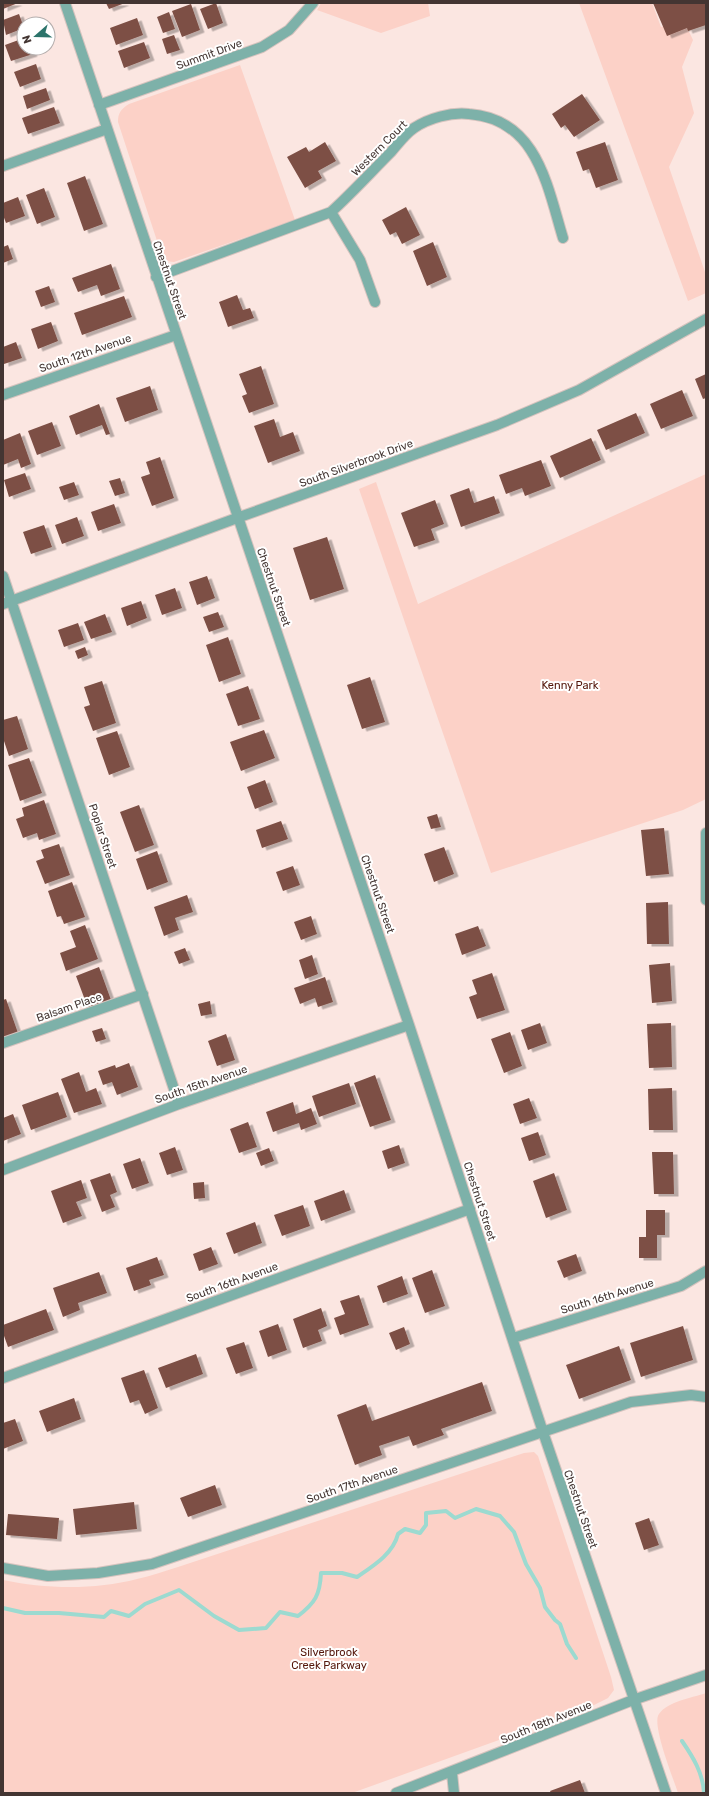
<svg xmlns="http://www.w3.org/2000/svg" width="709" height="1796" viewBox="0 0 709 1796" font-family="Rubik,sans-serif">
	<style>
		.green { fill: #fcd1c7 }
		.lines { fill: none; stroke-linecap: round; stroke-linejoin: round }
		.stream { stroke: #9cdad0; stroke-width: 4 }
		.building { fill: #7d4f45; filter: url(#shadow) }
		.minor-casing { stroke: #d6c3be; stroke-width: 12 }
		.minor { stroke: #7db1a9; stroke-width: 10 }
		.labels { text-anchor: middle; stroke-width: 4; stroke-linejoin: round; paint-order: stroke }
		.street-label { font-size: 11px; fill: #433532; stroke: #fff }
		.park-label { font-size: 11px; fill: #54160a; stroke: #fff }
	</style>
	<defs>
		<filter id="shadow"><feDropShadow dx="4.5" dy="2.5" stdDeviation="0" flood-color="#0004"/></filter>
	</defs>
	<rect width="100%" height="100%" fill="#fbe6e1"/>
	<path class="green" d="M321,3H428L430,16L381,33L317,10Z
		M579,3H652L661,27L683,19L693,40L682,67L694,113L669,167L706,275V293L688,301Z
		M240,65L295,220L174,262C167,262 165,259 161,253L118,122C118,113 121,109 129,104Z
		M706,474V799L683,810L491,873L359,489L376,482L418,604Z
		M534,1452L538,1456L611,1677L614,1690L608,1698L588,1708L352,1793H3V1580C45,1589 95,1590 137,1579C151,1576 164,1571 178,1567L524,1453Z
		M706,1693V1793H678C674,1780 651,1724 659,1714C668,1701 692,1698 706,1693Z"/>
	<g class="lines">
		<path class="stream" d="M3,1608L25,1613H59L104,1617L111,1611L129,1616L145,1604L179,1590L214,1616L239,1630L266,1628L280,1612L298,1616C315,1603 320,1595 321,1573H342L357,1577C373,1566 393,1554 398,1534L405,1529L420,1533L426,1525V1513L446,1511L455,1518L476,1509L500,1516L514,1532L526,1564L540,1588L545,1607L555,1620L560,1624L567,1644L576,1658
			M682,1741C693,1757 703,1773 704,1793"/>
	</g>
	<path class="building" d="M3,3H18L3,9Z
		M106,3H125L109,9Z
		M216,3L223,23L208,29L200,9Z
		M653,3H706V25L688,31L687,28L667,36Z
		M191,4L200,30L182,37L172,11Z
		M169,12L175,29L163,33L157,17Z
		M19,14L24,28L6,35L3,20Z
		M137,18L143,35L116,45L110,28Z
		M174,35L180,50L167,54L162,39Z
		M24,38V48H30L33,54L11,61L5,45Z
		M144,42L150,58L124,68L118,51Z
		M36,64L41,79L20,87L14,72Z
		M46,88L50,100L27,109L23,96Z
		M582,94L600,120L574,137L565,125L561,128L552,114Z
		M54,107L60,123L28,134L22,118Z
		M325,142L336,161L318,171L322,178L305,188L287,157L306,147L309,152Z
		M605,142L618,180L596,188L589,169L583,171L576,152Z
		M85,176L103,224L84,231L67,183Z
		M44,188L55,217L37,224L26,195Z
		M18,197L25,216L6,223L3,215V203Z
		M406,207L420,235L402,244L396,232L390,235L382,220Z
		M433,242L447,277L427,286L413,251Z
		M8,245L13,259L3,263V247Z
		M111,264L120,289L101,296L97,285L78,292L72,278Z
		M49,286L55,302L41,307L35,291Z
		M237,295L243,310L250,308L254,318L228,327L219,302Z
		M124,296L132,317L82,335L74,313Z
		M51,322L58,341L38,349L31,329Z
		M16,342L22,358L4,364L3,347Z
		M261,366L274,404L249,413L242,396L247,394L239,374Z
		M706,374V398L703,399L695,379Z
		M150,386L158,410L125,422L116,398Z
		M682,390L693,416L661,429L650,404Z
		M99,404L110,434L106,435L102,425L76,435L69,416Z
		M636,413L645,433L606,450L597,430Z
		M274,419L280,437L293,432L300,451L268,463L254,426Z
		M52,422L61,446L37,455L28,431Z
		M20,433L31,464L21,468L18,459L3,465V440Z
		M591,438L601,460L560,478L550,456Z
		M160,457L174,498L152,506L141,477L150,474L146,462Z
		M541,460L551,486L525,496L522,488L506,494L499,475Z
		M25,473L31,489L9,497L4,480Z
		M120,478L125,493L115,496L109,481Z
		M74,482L79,495L64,500L59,487Z
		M469,488L474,503L494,496L500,513L461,527L450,495Z
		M435,500L444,524L431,529L435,540L414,547L401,513Z
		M114,504L121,523L98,531L91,512Z
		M77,517L84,536L62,544L55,525Z
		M44,525L52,547L31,554L23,532Z
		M327,537L344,589L310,600L293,548Z
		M207,576L215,598L197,605L189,582Z
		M175,588L182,608L162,615L155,595Z
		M141,601L147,618L127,626L121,608Z
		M218,612L224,627L209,632L203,617Z
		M105,614L112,632L91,639L84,622Z
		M78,623L84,640L64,647L58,630Z
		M228,637L241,674L219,682L206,645Z
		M85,647L88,655L78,659L75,651Z
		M370,677L385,722L362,729L347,685Z
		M102,681L116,723L93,731L84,707L90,705L84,687Z
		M248,686L260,719L238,726L226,694Z
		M17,716L28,749L9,756L3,738V720Z
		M264,730L275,758L241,771L230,742Z
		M117,731L130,767L109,775L96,738Z
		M29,758L42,793L20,801L8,765Z
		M265,780L273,802L255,809L247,787Z
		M44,800L56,834L39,840L37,833L23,838L16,819L24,816L22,808Z
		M139,805L154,845L135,852L120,812Z
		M437,814L441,827L431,829L427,817Z
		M281,821L288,839L262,848L256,830Z
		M664,828L669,874L646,876L641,830Z
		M59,844L70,875L45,884L36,861L44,858L41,850Z
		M444,847L454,874L434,882L424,854Z
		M157,851L168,882L147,890L136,859Z
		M293,866L300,885L283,891L276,872Z
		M72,882L85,917L64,924L61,916L57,917L48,891Z
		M187,895L193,912L175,918L179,930L164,936L154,907Z
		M668,902L669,944H647L646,903Z
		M311,916L317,934L301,940L294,922Z
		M85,925L98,959L66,971L60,953L76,947L70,931Z
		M478,926L486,946L462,955L455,934Z
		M185,948L190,960L179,964L174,952Z
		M312,955L318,974L305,979L299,960Z
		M670,963L672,1001L652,1003L649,965Z
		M99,967L111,1000L88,1008L76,976Z
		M492,973L505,1010L477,1019L469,997L477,994L472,980Z
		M325,977L333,1002L318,1007L315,998L300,1004L294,988Z
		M6,999L18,1033L3,1038V1000Z
		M210,1001L212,1014L201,1016L198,1004Z
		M540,1023L547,1043L528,1050L521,1030Z
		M671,1023L672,1067L649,1068L647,1024Z
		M102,1028L106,1039L96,1042L92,1031Z
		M510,1032L522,1066L504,1073L491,1039Z
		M226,1034L235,1060L217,1066L208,1041Z
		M129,1063L138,1087L117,1095L112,1082L103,1085L98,1071L115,1065L116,1068Z
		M79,1072L86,1092L96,1088L102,1104L74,1113L61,1079Z
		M375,1075L391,1120L370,1127L354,1083Z
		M349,1083L356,1104L319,1117L312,1096Z
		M672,1088L673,1130H649L648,1089Z
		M58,1092L67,1117L31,1130L22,1105Z
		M529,1098L537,1118L520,1124L513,1104Z
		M293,1102L296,1114L311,1108L317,1124L301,1130L299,1123L273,1132L266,1112Z
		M13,1114L21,1134L3,1141V1118Z
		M248,1122L257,1147L239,1153L230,1129Z
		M538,1132L546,1155L529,1161L521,1138Z
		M399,1145L405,1163L388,1169L382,1151Z
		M175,1147L183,1170L167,1175L159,1153Z
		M269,1148L274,1161L261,1166L256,1153Z
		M652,1152H673L674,1194H654Z
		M140,1158L149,1183L132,1189L123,1164Z
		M110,1173L117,1192L110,1195L115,1207L102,1212L90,1180Z
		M554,1173L567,1210L546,1218L533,1181Z
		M81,1180L87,1198L76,1202L82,1216L63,1223L51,1191Z
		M204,1182L205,1198L194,1199L193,1183Z
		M344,1190L351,1210L321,1221L314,1201Z
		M303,1205L310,1226L282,1236L274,1215Z
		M646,1210H665V1235H657V1258H639V1237H646Z
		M255,1222L262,1243L234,1254L226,1233Z
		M211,1247L218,1264L199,1271L193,1254Z
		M576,1254L582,1271L564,1278L557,1261Z
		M157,1257L164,1275L149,1280L151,1285L134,1291L126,1268Z
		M432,1270L445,1306L425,1313L412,1278Z
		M99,1272L107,1293L78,1303L80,1310L63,1317L53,1288Z
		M402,1276L408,1294L383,1303L377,1286Z
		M359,1295L369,1325L340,1335L334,1318L345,1314L340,1301Z
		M321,1308L327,1326L318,1330L322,1341L303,1348L293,1319Z
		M46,1309L54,1330L8,1347L3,1333V1325Z
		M278,1324L287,1350L268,1357L259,1331Z
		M683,1326L693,1360L641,1377L630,1343Z
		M404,1327L410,1344L396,1350L389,1333Z
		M244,1342L253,1368L236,1374L226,1348Z
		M619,1346L631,1380L579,1399L566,1365Z
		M196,1354L203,1374L166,1388L158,1368Z
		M144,1370L158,1408L145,1414L139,1400L130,1403L121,1378Z
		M482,1382L492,1411L441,1429L444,1435L413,1446L409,1436L379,1446L382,1455L355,1465L337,1415L366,1404L372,1421Z
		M74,1398L81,1419L47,1432L39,1411Z
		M15,1419L23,1441L3,1449V1423Z
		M215,1485L222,1505L188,1517L180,1498Z
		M134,1502L137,1529L76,1535L73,1509Z
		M8,1514L59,1518L57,1539L6,1535Z
		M649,1518L659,1545L644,1550L635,1523Z
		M580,1780L585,1793H551L550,1791Z"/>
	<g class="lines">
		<defs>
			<path id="minor" d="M65,3L409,1025L543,1432L666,1793
				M99,105L262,47L289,30L313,3
				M3,166L107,129
				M331,212L360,260L375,302
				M156,277L331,212C352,193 371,172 391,152C398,144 405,134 414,128C429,118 451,112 469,114C537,119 547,185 563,238
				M3,395L176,335
				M3,576L179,1104
				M3,604L237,518L497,425L579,390L706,319
				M706,833V900
				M3,1043L143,994
				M3,1170L179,1104L409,1025
				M513,1338L681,1286L706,1271
				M3,1378L470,1209
				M3,1568L48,1576L98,1573L152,1564L631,1402L691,1395L706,1397
				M452,1773L454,1793
				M396,1793L633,1700L706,1675"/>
		</defs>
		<use href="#minor" class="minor-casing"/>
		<use href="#minor" class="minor"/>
	</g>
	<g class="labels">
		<g class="street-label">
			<text transform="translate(209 54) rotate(-20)" y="4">Summit Drive</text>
			<text transform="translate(379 148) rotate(-45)" y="4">Western Court</text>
			<text transform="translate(170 280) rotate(71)" y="4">Chestnut Street</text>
			<text transform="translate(85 353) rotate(-19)" y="4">South 12th Avenue</text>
			<text transform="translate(356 463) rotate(-20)" y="4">South Silverbrook Drive</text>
			<text transform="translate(274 587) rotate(71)" y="4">Chestnut Street</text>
			<text transform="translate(103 836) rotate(72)" y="4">Poplar Street</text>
			<text transform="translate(378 894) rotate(71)" y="4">Chestnut Street</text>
			<text transform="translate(69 1007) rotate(-19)" y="4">Balsam Place</text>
			<text transform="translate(201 1084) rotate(-19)" y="4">South 15th Avenue</text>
			<text transform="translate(480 1201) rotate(72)" y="4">Chestnut Street</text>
			<text transform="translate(232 1282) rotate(-20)" y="4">South 16th Avenue</text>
			<text transform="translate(607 1296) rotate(-17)" y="4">South 16th Avenue</text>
			<text transform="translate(352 1484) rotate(-19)" y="4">South 17th Avenue</text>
			<text transform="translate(581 1509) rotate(71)" y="4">Chestnut Street</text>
			<text transform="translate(546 1722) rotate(-22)" y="4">South 18th Avenue</text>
		</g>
		<g class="park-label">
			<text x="570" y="689">Kenny Park</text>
			<text x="329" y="1656">Silverbrook<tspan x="329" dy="13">Creek Parkway</tspan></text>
		</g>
	</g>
	<rect width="709" height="1796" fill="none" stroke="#433532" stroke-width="8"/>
	<g transform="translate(36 36) rotate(250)"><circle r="19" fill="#ffffff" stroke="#b4aead"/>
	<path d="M0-3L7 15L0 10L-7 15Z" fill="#2c746b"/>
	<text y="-6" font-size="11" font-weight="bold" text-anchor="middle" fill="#433532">N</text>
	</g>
</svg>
